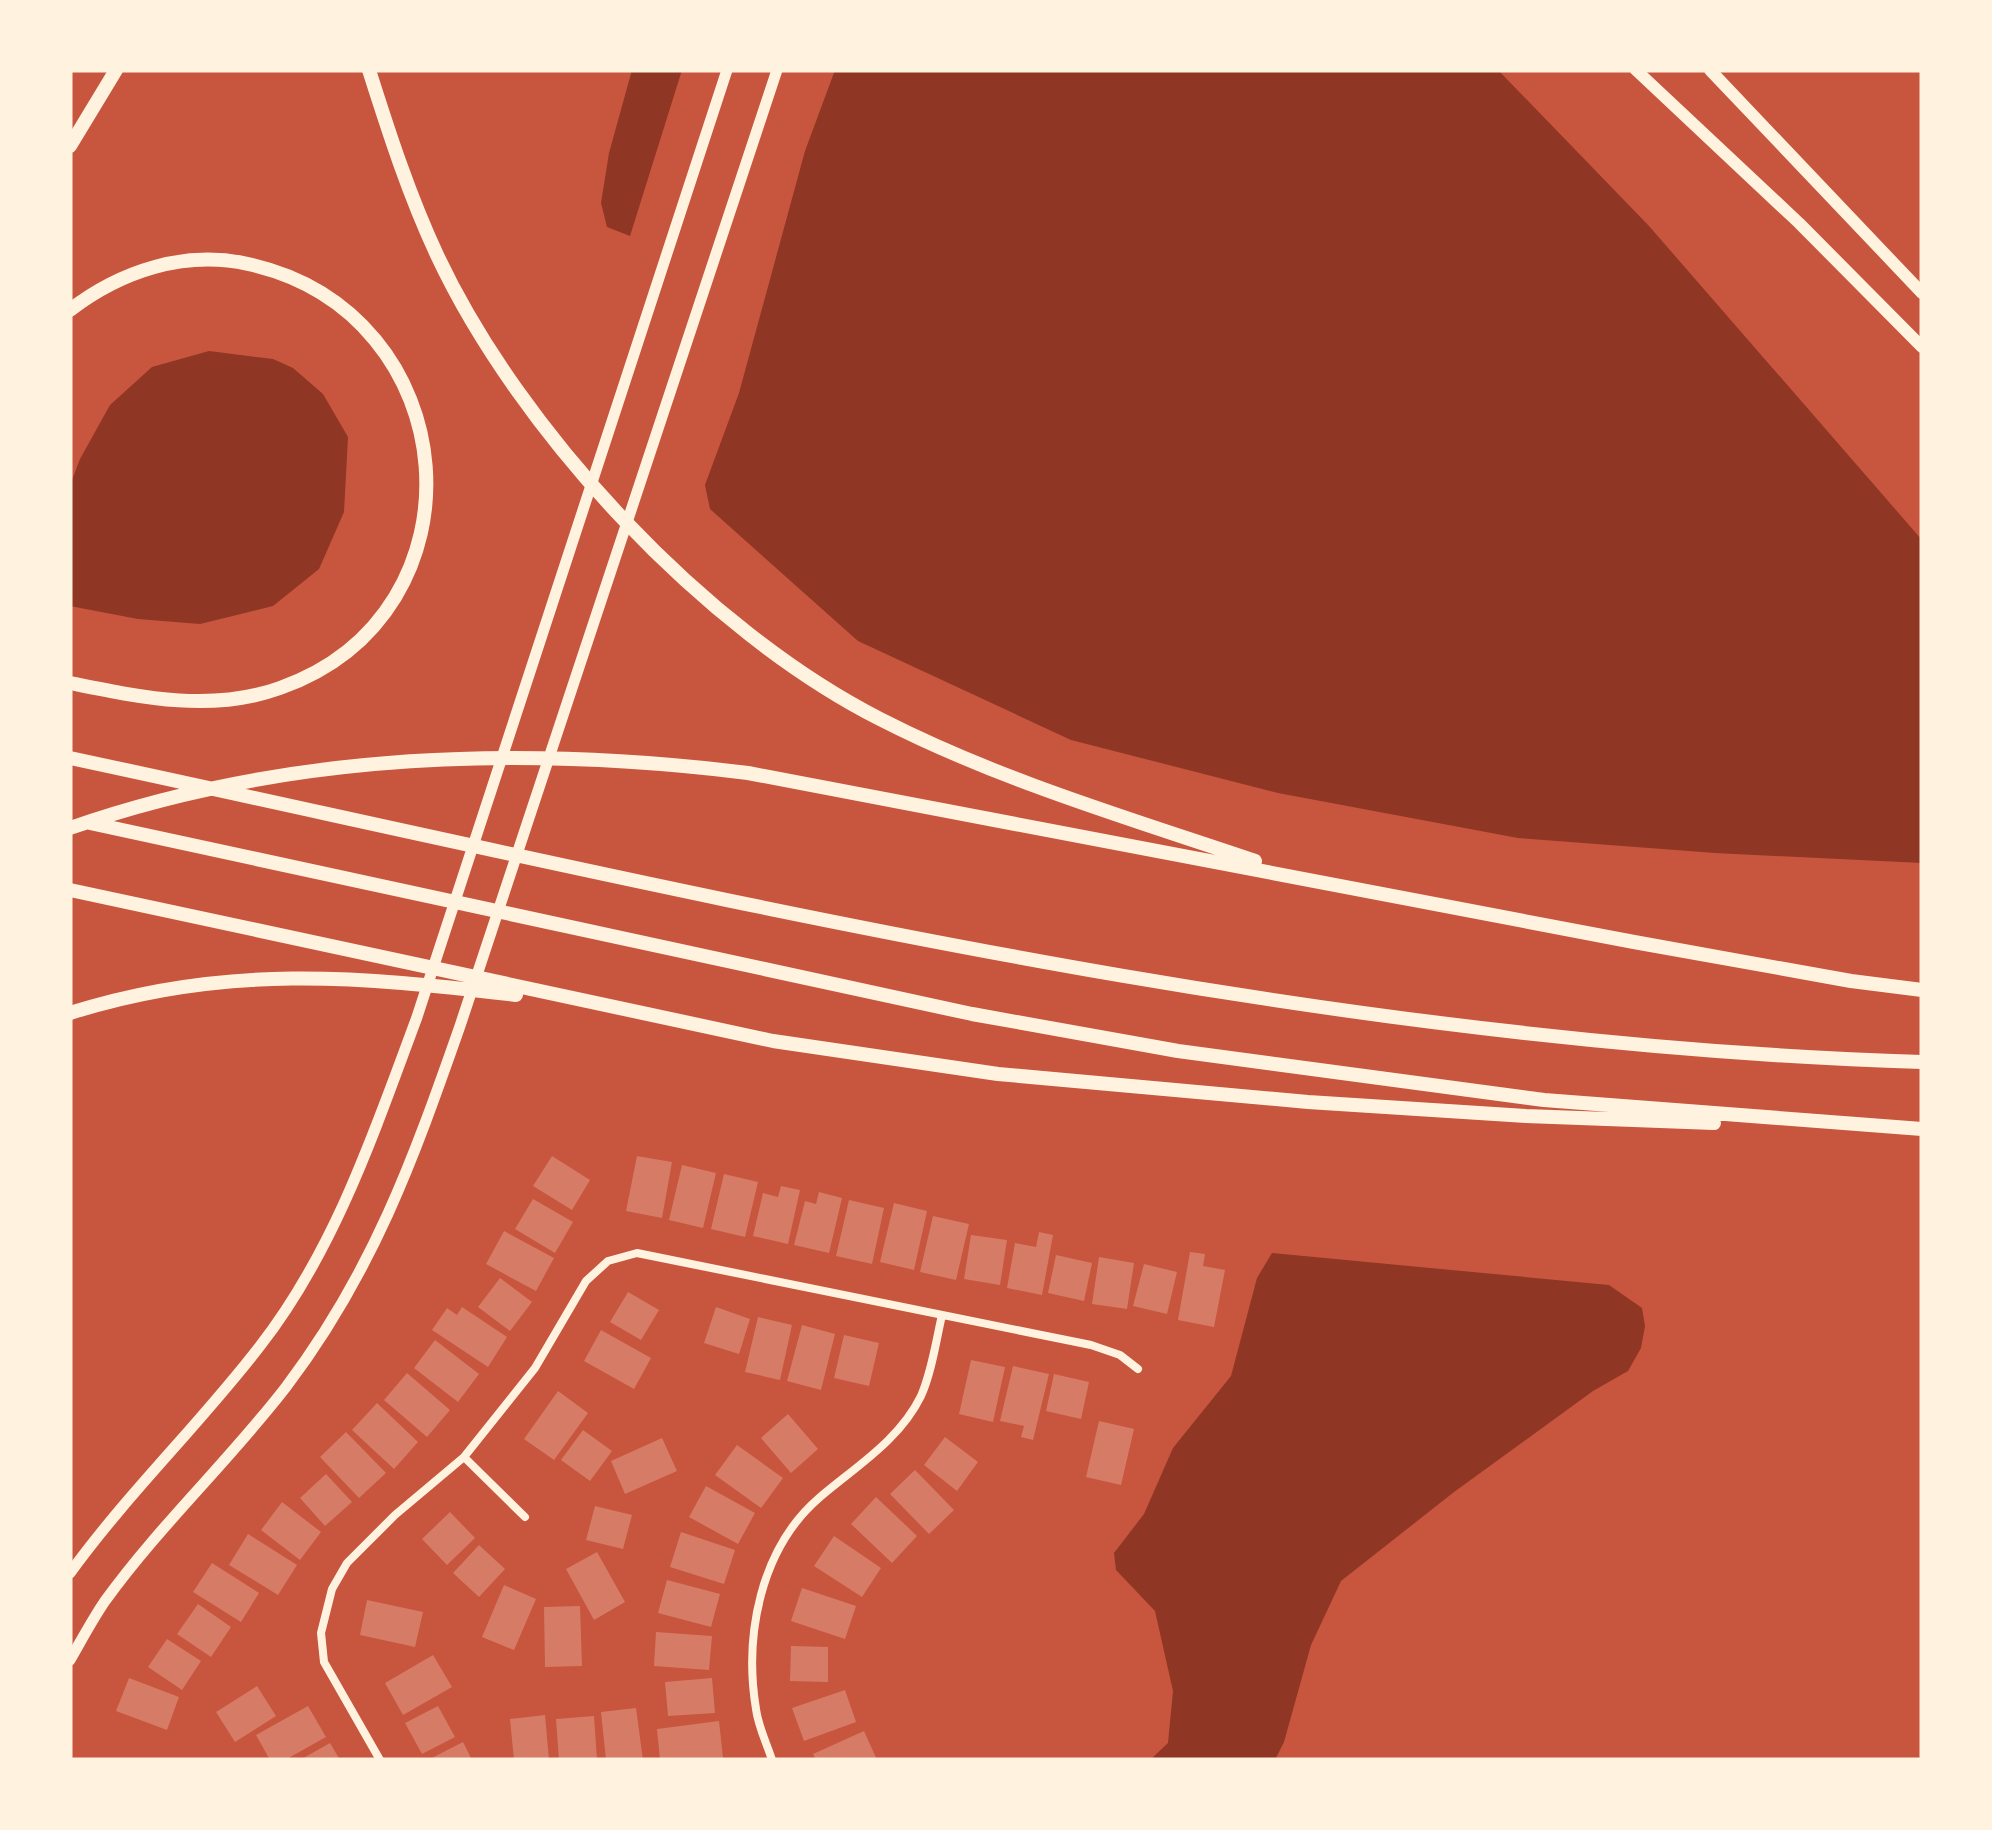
<svg xmlns="http://www.w3.org/2000/svg" width="1992" height="1830" viewBox="0 0 1992 1830" font-family="'Exo 2',sans-serif">
	<style>
		.water { fill: #8f3625 }
		.building { fill: #d67c66 }
		.lines { fill: none; stroke-linecap: round; stroke-linejoin: round }
		.minor { stroke: #fff3e0; stroke-width: 8 }
		.secondary { stroke: #fff3e0; stroke-width: 11 }
		.primary { stroke: #fff3e0; stroke-width: 12 }
		.motorway { stroke: #fff3e0; stroke-width: 14 }
	</style>
	<rect width="100%" height="100%" fill="#c8553d"/>
	<path class="water" d="M632,70H682L630,236L607,227L601,203L609,153Z
		M835,70H1498L1649,226L1922,540V863L1715,853L1518,838L1278,793L1071,740L858,641L710,509L705,485L739,393L805,151Z
		M209,351L273,359L293,368L323,394L348,437L344,512L319,569L273,606L200,624L138,619L70,606V485L80,459L110,405L152,367Z
		M1272,1253L1609,1285L1642,1308L1645,1326L1641,1348L1628,1371L1593,1391L1454,1492L1341,1581L1311,1645L1284,1742L1275,1760H1150L1168,1743L1173,1691L1155,1611L1116,1570L1114,1553L1144,1514L1173,1448L1231,1376L1257,1278Z"/>
	<path class="building" d="M552,1156L590,1180L572,1210L533,1186Z
		M637,1156L672,1162L662,1218L626,1211Z
		M682,1165L716,1173L703,1228L669,1220Z
		M724,1174L758,1182L745,1237L711,1229Z
		M781,1186L800,1190L788,1244L753,1236L763,1193L778,1197Z
		M819,1192L842,1198L829,1253L794,1245L805,1201L816,1204Z
		M533,1199L573,1222L555,1253L515,1229Z
		M849,1200L884,1208L872,1264L836,1256Z
		M894,1203L927,1211L914,1270L880,1262Z
		M933,1216L969,1224L956,1280L920,1272Z
		M504,1231L554,1258L536,1291L486,1264Z
		M1039,1232L1053,1235L1042,1295L1007,1288L1015,1243L1036,1247Z
		M971,1235L1007,1240L1000,1285L964,1279Z
		M1190,1252L1205,1254L1203,1266L1225,1270L1214,1327L1178,1320Z
		M1056,1255L1092,1263L1084,1301L1048,1293Z
		M1099,1257L1134,1263L1127,1309L1092,1304Z
		M1144,1264L1177,1272L1167,1314L1133,1306Z
		M500,1278L532,1302L510,1331L478,1307Z
		M628,1292L659,1310L641,1340L610,1322Z
		M462,1307L507,1337L488,1367L432,1330L447,1308L457,1315Z
		M716,1307L750,1319L739,1354L704,1343Z
		M758,1317L792,1325L780,1380L745,1372Z
		M802,1325L835,1334L821,1390L787,1381Z
		M601,1330L651,1358L634,1389L584,1361Z
		M844,1335L879,1343L869,1386L834,1378Z
		M435,1340L479,1374L458,1402L414,1368Z
		M971,1360L1005,1367L993,1422L959,1414Z
		M1013,1366L1049,1374L1033,1440L1021,1437L1024,1426L1000,1421Z
		M407,1373L450,1410L427,1437L384,1400Z
		M1054,1374L1089,1382L1081,1419L1046,1411Z
		M558,1391L588,1413L554,1460L524,1439Z
		M377,1403L418,1442L394,1469L352,1430Z
		M788,1414L818,1449L791,1473L761,1438Z
		M1099,1421L1134,1429L1121,1485L1086,1477Z
		M583,1430L612,1451L590,1481L561,1460Z
		M346,1432L386,1473L359,1498L320,1457Z
		M945,1437L978,1462L957,1491L924,1465Z
		M662,1438L677,1471L625,1494L611,1461Z
		M737,1445L783,1478L761,1508L715,1475Z
		M915,1470L954,1510L929,1534L890,1494Z
		M326,1474L352,1502L325,1526L300,1498Z
		M706,1486L755,1513L738,1544L689,1517Z
		M876,1497L917,1536L892,1563L851,1524Z
		M282,1502L321,1532L300,1560L261,1530Z
		M595,1506L632,1515L623,1549L586,1540Z
		M450,1512L475,1538L447,1565L422,1539Z
		M681,1532L735,1550L724,1584L670,1567Z
		M248,1534L297,1565L278,1595L229,1565Z
		M834,1536L881,1568L862,1597L814,1566Z
		M479,1545L505,1569L479,1597L453,1573Z
		M597,1552L625,1602L594,1620L566,1569Z
		M212,1563L259,1593L241,1622L193,1592Z
		M667,1580L720,1594L711,1627L658,1613Z
		M504,1585L536,1599L514,1650L482,1637Z
		M802,1588L856,1606L845,1639L791,1621Z
		M367,1600L423,1612L415,1647L360,1635Z
		M198,1604L231,1627L211,1657L177,1634Z
		M580,1606L582,1666L545,1667L544,1607Z
		M656,1632L712,1636L709,1670L654,1666Z
		M167,1639L201,1661L182,1690L148,1667Z
		M791,1646L828,1647V1682L790,1681Z
		M433,1655L452,1687L403,1715L385,1683Z
		M129,1678L179,1697L167,1730L116,1711Z
		M712,1678L715,1713L668,1716L665,1682Z
		M257,1686L276,1716L235,1742L216,1712Z
		M845,1690L856,1722L804,1741L792,1708Z
		M308,1706L326,1737L285,1760H270L256,1735Z
		M438,1706L455,1737L422,1754L405,1723Z
		M636,1708L643,1760H606L601,1712Z
		M545,1715L549,1760H514L510,1719Z
		M594,1716L597,1760H559L556,1719Z
		M719,1721L723,1758L660,1760L657,1729Z
		M864,1731L877,1760H816L813,1754Z
		M463,1742L472,1760H428Z
		M330,1743L340,1760H300Z"/>
	<g class="lines">
		<path class="minor" d="M464,1457L525,1517
			M380,1760L324,1662L321,1633L332,1589L347,1563L395,1515L464,1457L535,1368L586,1281L608,1261L637,1253L1091,1345L1120,1355L1138,1369
			M772,1760C767,1744 758,1726 756,1709C744,1636 760,1549 819,1498C855,1467 899,1441 921,1396C932,1371 936,1341 942,1315"/>
		<path class="secondary" d="M70,1573C128,1493 200,1424 260,1346C335,1250 375,1130 417,1017L727,70
			M70,1660C81,1641 92,1620 105,1601C160,1525 229,1461 286,1387C373,1272 413,1160 460,1026L777,70"/>
		<path class="primary" d="M1636,70L1799,223L1922,347
			M1710,70L1922,293"/>
		<path class="motorway" d="M369,70C389,133 409,195 437,255C520,432 705,630 880,719C999,780 1128,818 1255,861
			M70,146L116,70
			M70,310C121,271 184,250 248,264C467,312 492,613 280,688C211,713 139,697 70,683
			M70,758C682,889 1294,1043 1922,1062
			M90,823L972,1014L1178,1051L1544,1100L1922,1129
			M70,828C288,752 520,745 748,773L1634,942L1851,981L1922,990
			M70,890L773,1041L998,1074L1308,1102L1526,1116L1714,1123
			M70,1013C224,964 359,976 516,995"/>
	</g>
	<rect width="1992" height="1830" fill="none" stroke="#fff3e0" stroke-width="145"/>
</svg>
